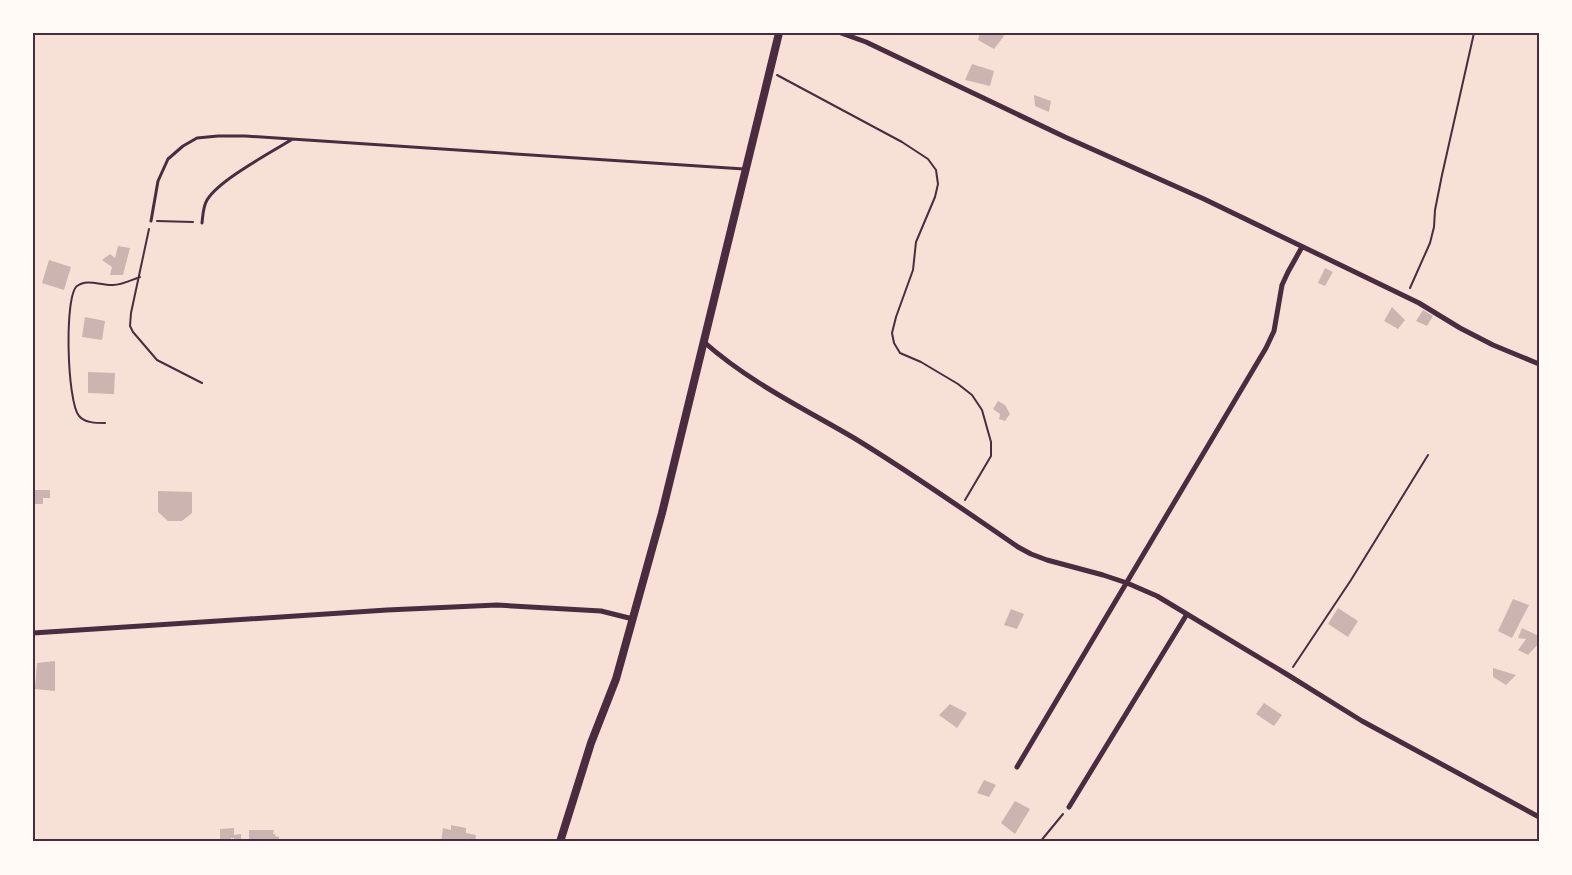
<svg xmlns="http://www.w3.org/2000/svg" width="1572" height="875" viewBox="0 0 1572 875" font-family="'Nunito Sans',sans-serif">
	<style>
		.building { fill: #ccb4b1 }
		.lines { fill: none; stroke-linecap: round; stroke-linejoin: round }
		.path { stroke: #4a2c40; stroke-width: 2 }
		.service { stroke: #4a2c40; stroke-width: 3 }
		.minor { stroke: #4a2c40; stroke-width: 5 }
		.secondary { stroke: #4a2c40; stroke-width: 8 }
		.neatline { fill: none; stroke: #4a2c40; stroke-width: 2 }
	</style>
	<rect width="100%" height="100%" fill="#f7e1d7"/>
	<path class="building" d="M980,33H1003L1004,36L994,49L978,40Z
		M972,64L994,71L990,86L965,80Z
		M1034,95L1051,101L1049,112L1035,106Z
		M118,246L130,248L123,275H110L112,267L102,260L110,254L115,258Z
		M49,260L71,267L64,290L42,283Z
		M1325,268L1333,272L1325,286L1318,283Z
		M1392,307L1405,320L1398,329L1384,321Z
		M1423,310L1433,316L1427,326L1416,321Z
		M85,317L105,321L102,340L82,337Z
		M88,372L115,373L114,394L88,393Z
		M998,401L1005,405L1010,414L1005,421L999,419L1000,414L993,409Z
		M33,490H50V498H43V504H33Z
		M158,491L192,492V513L182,521H168L158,512Z
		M1513,599L1529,605L1512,638L1498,631Z
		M1338,608L1358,621L1348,637L1328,624Z
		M1011,609L1024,614L1017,629L1004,625Z
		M1522,628L1539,636V643L1528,655L1518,650L1526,639L1518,638Z
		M55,661V691L35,689L37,663Z
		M1493,668L1516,675L1506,685L1493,677Z
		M1264,703L1282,715L1274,726L1256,714Z
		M950,704L967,713L957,728L939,715Z
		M984,780L996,785L989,797L977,793Z
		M1015,801L1030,809L1015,834L1001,823Z
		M451,825L466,828V833L476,835L475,842H441L443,828L451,830Z
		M234,828V835L241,834V842H235L234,838H231V842H220V829Z
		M249,830H274L273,834H275V836L279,837V840H274V842H249Z"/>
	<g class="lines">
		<path class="path" d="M777,75L902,142L928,159L936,170L938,184L935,197L916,242L913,270L896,317L892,333L894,343L900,353L921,362L958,384L972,395L982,410L991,442V456L965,500
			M157,221L193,222
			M149,229L131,313L130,326L133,332L157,360L202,383
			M1410,288L1430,243L1434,227L1435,210L1442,175L1474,33
			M105,423C96,423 85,423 79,416C67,402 64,296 77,286C87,278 102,286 113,285C122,285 131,280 140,277
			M1293,667L1351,580L1428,455
			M1040,842L1063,814"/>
		<path class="service" d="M151,221L158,181L168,159L183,146L197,138L218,136H245L744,169
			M202,223C203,214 203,207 207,200C219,180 270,153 291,140"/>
		<path class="minor" d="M841,33L866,42L1065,137L1204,199L1419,303L1460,328L1493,345L1539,364
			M704,342C749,382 803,408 854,438C910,472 964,510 1018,547L1031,554L1047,560L1103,575L1127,583L1157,596L1288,675L1362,721L1539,817
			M33,633L387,610L497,605L601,611L633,619
			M1017,767L1266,348L1274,331L1282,285L1288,272L1302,247
			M1069,807L1187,614"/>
		<path class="secondary" d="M560,842L591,743L616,679L662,513L779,33"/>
	</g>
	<rect width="1572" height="875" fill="none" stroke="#fffaf5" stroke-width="69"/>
	<rect x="34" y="34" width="1504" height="806" class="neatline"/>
</svg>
